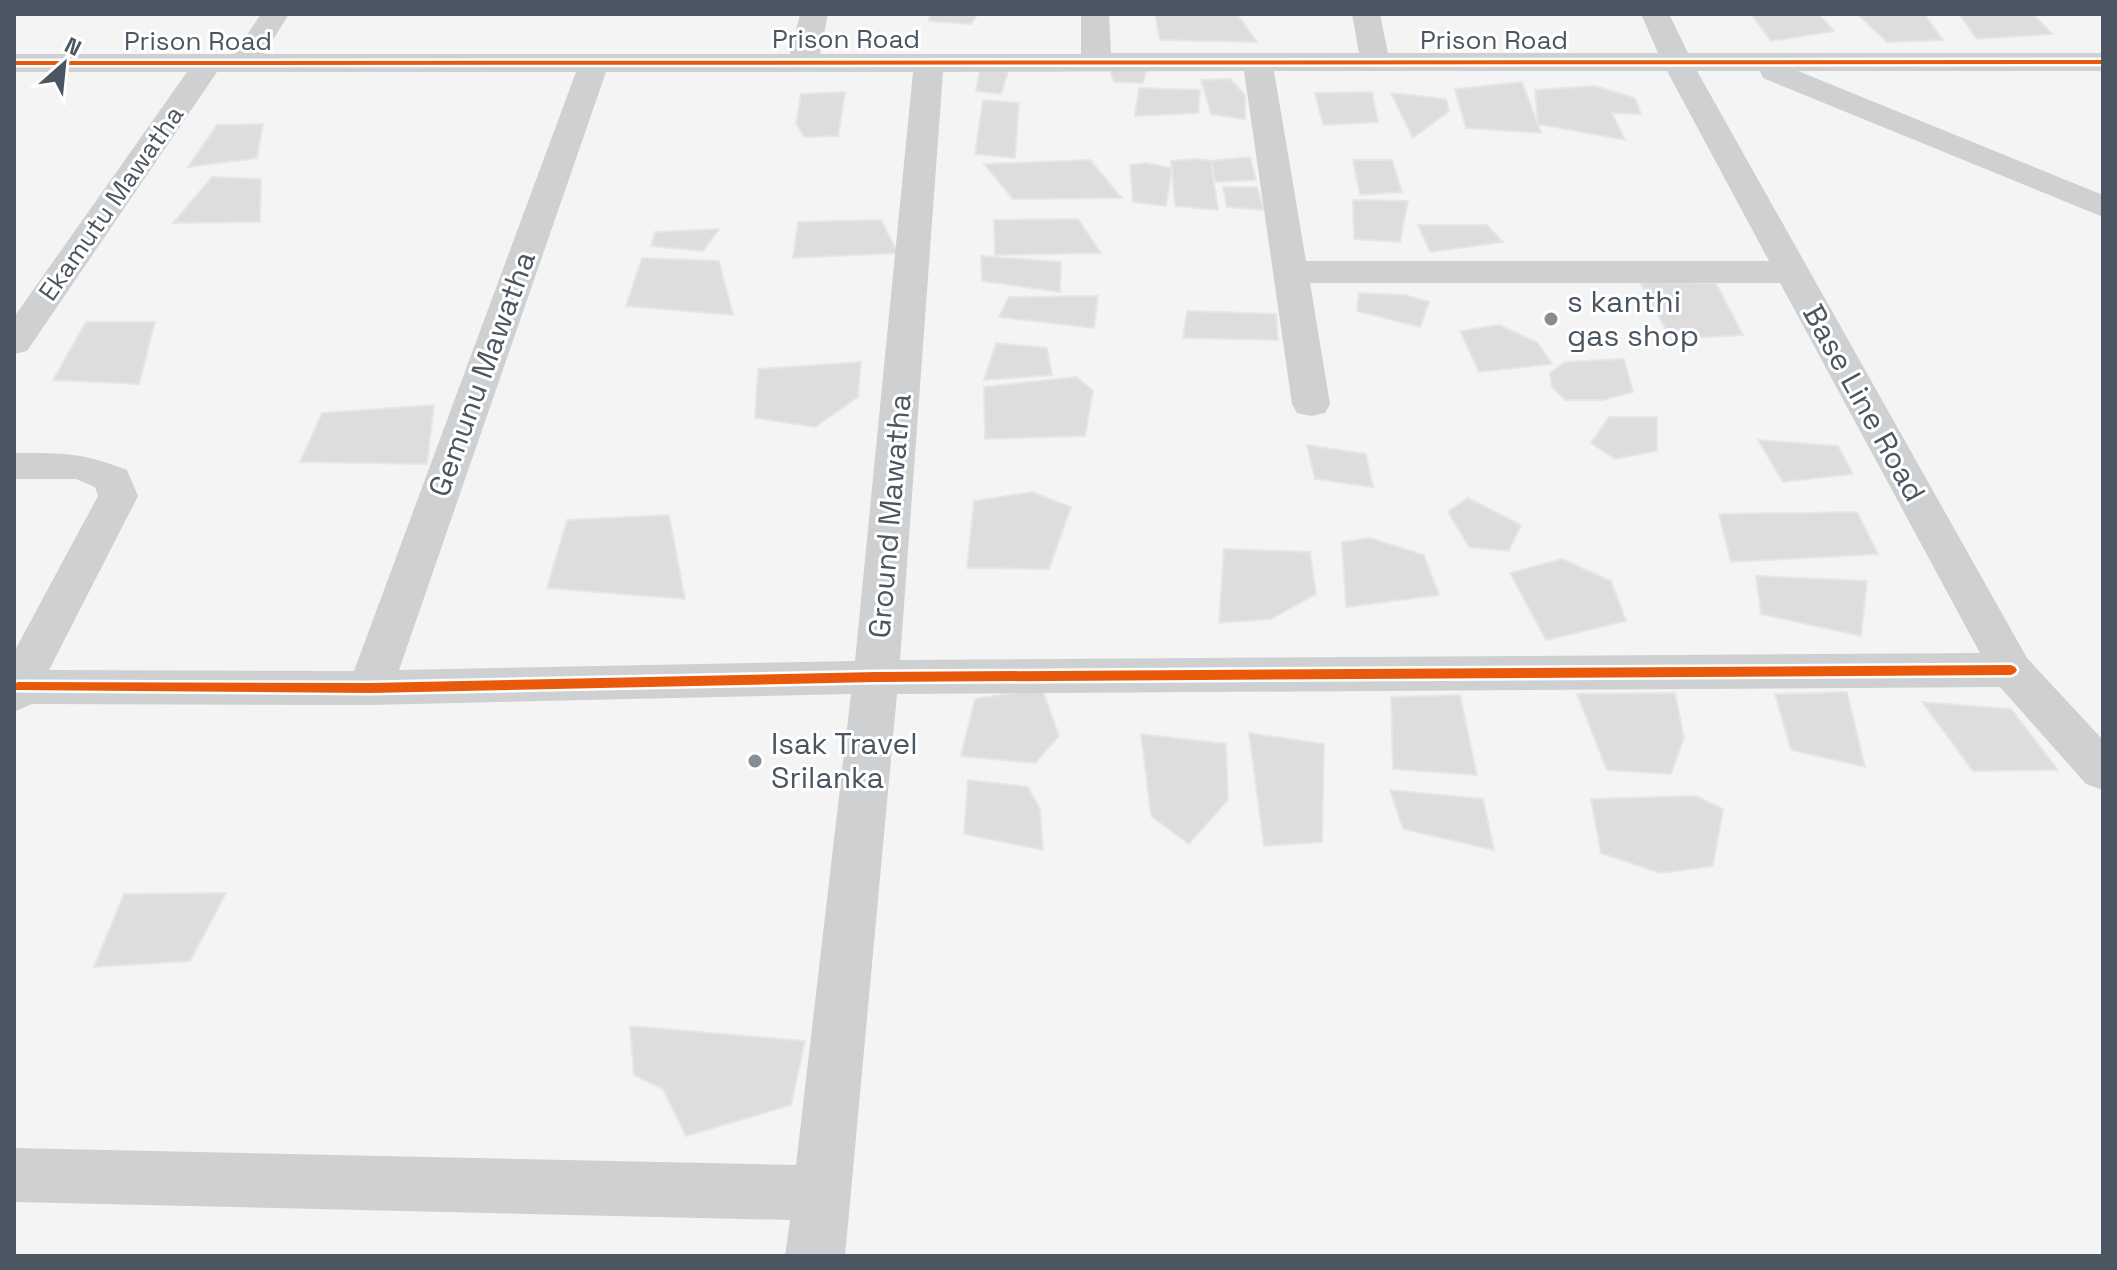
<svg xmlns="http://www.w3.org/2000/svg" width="2117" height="1270" viewBox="0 0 2117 1270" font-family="'Space Grotesk',sans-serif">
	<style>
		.building { fill: #ddddde; stroke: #e5e6e7; stroke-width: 2 }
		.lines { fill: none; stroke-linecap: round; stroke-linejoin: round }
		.minor { fill: #ced0d2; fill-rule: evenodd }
		.cycleway-casing { stroke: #fff; stroke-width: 5 }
		.cycleway { fill: #e8590c; fill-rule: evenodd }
		.poi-dot { fill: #868d94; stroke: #fff; stroke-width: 3 }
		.labels { text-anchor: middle; stroke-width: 6; stroke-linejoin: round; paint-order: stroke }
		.far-street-label { font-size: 26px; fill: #4a5661; stroke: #fff }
		.poi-label { font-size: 30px; fill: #4a5661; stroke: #fff; text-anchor: start }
		.street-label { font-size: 30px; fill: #4a5661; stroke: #fff }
	</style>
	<rect width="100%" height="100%" fill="#f4f4f4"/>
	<path class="building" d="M930,14H978L971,24L929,21Z
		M1155,14H1237L1257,42L1160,40Z
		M1751,14H1819L1834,31L1771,41Z
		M1857,14H1924L1943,40L1887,42Z
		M1959,14H2033L2052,34L1977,39Z
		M1109,68H1147L1143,83L1114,82Z
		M980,69L1008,72L1001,94L976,91Z
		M1230,79L1245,95V119L1211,114L1201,80Z
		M1522,82L1541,133L1466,128L1455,89Z
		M1595,86L1635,98L1641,114L1612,113L1625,140L1538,124L1535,90Z
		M1139,88L1200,90L1198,113L1135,116Z
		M845,92L838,136L804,137L796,123L801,94Z
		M1372,92L1378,122L1323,125L1315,93Z
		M1391,93L1446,99L1449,111L1413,138Z
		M983,100L1019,103L1015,158L975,154Z
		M263,124L257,158L188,167L217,125Z
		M1250,157L1256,180L1215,182L1211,161Z
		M1196,159L1211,161L1218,210L1175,206L1171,161Z
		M1090,160L1122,198L1013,199L984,164Z
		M1353,160H1392L1402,192L1360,195Z
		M1145,163L1172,168L1166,206L1133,202L1130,165Z
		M212,177L261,179L260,222L173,223Z
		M1223,187H1257L1264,210L1227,207Z
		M1353,200L1408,201L1400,242L1354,239Z
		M1078,219L1101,253L995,255L994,220Z
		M881,220L898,253L793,258L798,222Z
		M1418,225H1487L1503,242L1430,252Z
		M719,229L703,251L651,246L655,232Z
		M981,256L1061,262L1060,292L982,281Z
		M642,258L719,261L733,315L626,306Z
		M1640,282L1716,283L1743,335L1671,339Z
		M1359,293L1405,295L1429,302L1420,327L1357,311Z
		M1098,296L1094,328L999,317L1009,297Z
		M1187,311L1276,314L1278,340L1183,338Z
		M86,322H155L139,384L53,380Z
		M1499,325L1538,343L1552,364L1479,372L1460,331Z
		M996,343L1047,348L1052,375L984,380Z
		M1624,359L1633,392L1603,400H1565L1552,387L1550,373L1565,362Z
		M861,362L858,397L815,427L755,418L758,369Z
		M1077,377L1093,391L1085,436L985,439L984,387Z
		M434,405L427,464L300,462L322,413Z
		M1609,417H1657V451L1615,459L1591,443Z
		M1758,440L1838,446L1853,474L1783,482Z
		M1307,445L1366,454L1373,487L1315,479Z
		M1032,492L1071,507L1049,569L967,568L974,501Z
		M1468,498L1521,525L1509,551L1469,547L1448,512Z
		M1857,512L1878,554L1731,562L1719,514Z
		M669,515L685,599L547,588L567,520Z
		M1370,538L1424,555L1439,595L1346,607L1342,542Z
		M1224,549L1310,552L1316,594L1271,619L1219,623Z
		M1562,559L1611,581L1626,621L1546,640L1510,573Z
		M1756,576L1867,581L1861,636L1761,614Z
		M1042,688L1059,736L1035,763L961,756L975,699Z
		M1847,692L1865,767L1791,750L1775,694Z
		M1675,693L1684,738L1671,774L1607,770L1577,694Z
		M1460,695L1477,775L1393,769L1391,697Z
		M1922,702L2011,709L2058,770L1973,771Z
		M1249,733L1324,744L1322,842L1264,846Z
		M1141,734L1226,744L1228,800L1189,844L1151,816Z
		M968,780L1028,787L1040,809L1043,850L964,834Z
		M1390,790L1483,799L1494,850L1403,829Z
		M1696,796L1723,809L1713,866L1660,873L1601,853L1591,799Z
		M226,893L190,961L94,967L124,894Z
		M630,1026L805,1041L791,1105L686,1136L663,1089L634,1075Z"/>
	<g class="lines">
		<path class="minor" d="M261,14H289L264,54H790L800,14H828L820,54H1081V14H1109L1111,53H1359L1352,14H1380L1388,53H1658L1641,14H1669L1688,53H2103V71H1798L2103,195V217L1763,78L1760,71H1697L2027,658L2103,740V790L2086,784L2000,687L897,694L845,1256H785L790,1220L14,1202V1148L796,1165L851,694L370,705L32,704L14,712V652L98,496L95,487L76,479H14V453C63,453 81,452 127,470L138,496L49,670L354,671L576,72H217L27,351L14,354V317L187,72H14V54H234ZM1244,71L1292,404L1297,413L1311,416L1325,413L1330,404L1310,283H1780L1980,653L900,660L943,72ZM1274,71H1667L1769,261H1306ZM606,72H913L855,661L399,670Z"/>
		<defs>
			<path id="cycleway" d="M2103,60V64L14,65V61Z
				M2011,665L2015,667L2017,670L2015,673L2011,675L876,682L370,693L14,690V684L18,682L370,683L876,672Z"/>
		</defs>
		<use href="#cycleway" class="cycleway-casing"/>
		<use href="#cycleway" class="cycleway"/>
	</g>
	<g class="poi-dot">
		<circle cx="1551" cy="319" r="8"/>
		<circle cx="755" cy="761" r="8"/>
	</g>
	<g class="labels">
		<g class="far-street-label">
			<text x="846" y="48">Prison Road</text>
			<text x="1494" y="49">Prison Road</text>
			<text x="198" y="50">Prison Road</text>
			<text transform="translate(111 203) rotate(-55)" y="9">Ekamutu Mawatha</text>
		</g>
		<g class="poi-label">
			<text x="1567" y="312">s kanthi<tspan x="1567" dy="34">gas shop</tspan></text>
			<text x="771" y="754">Isak Travel<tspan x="771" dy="34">Srilanka</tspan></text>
		</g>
		<g class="street-label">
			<text transform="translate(482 374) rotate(-70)" y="10">Gemunu Mawatha</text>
			<text transform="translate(1864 403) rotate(61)" y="10">Base Line Road</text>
			<text transform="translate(890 516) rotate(-85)" y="10">Ground Mawatha</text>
		</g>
	</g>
	<rect width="2117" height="1270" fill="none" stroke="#4a5661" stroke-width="32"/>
	<g transform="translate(64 64) rotate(27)" stroke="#ffffff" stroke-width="6" paint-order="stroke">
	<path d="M0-6L14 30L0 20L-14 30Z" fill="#4a5661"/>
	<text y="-12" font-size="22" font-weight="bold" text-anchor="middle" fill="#4a5661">N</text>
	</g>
</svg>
